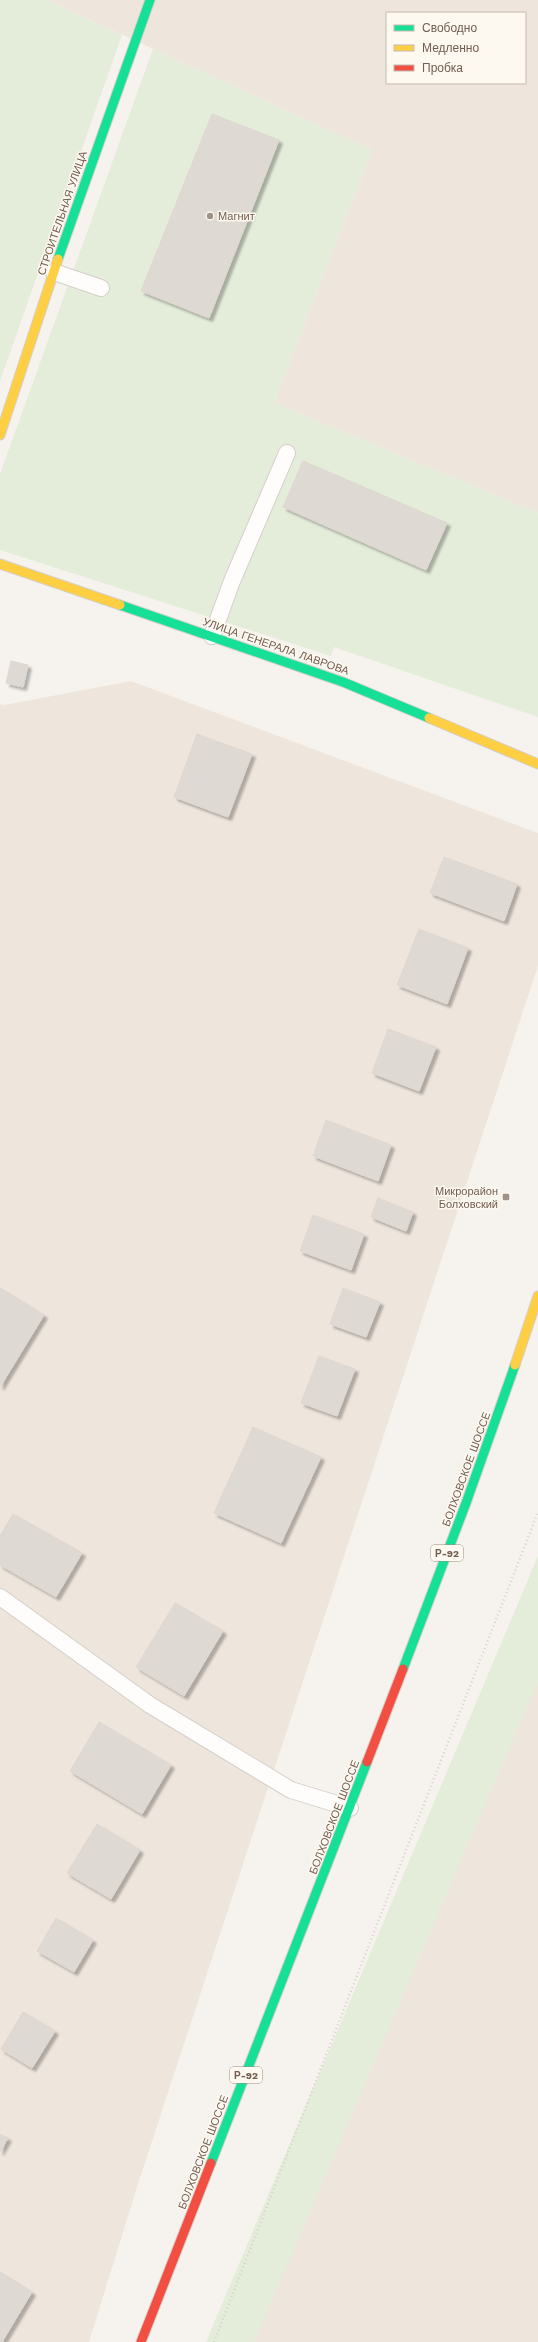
<svg xmlns="http://www.w3.org/2000/svg" width="538" height="2342" viewBox="0 0 538 2342" font-family="'Work Sans',sans-serif">
	<style>
		.residential { fill: #eee6dd; fill-rule: evenodd }
		.green { fill: #e4ecda }
		.building { fill: #dfd9d4; stroke: #dfd7d1; filter: url(#shadow) }
		.lines { fill: none; stroke-linecap: round; stroke-linejoin: round }
		.lane-casing { stroke: #d4cfc9; stroke-width: 18 }
		.fast-casing { stroke: #d4cfc9; stroke-width: 11 }
		.slow-casing { stroke: #d4cfc9; stroke-width: 11 }
		.jam-casing { stroke: #d4cfc9; stroke-width: 11 }
		.path { stroke: #d7d1cd; stroke-width: 2.5; stroke-dasharray: 1 3; stroke-linecap: butt }
		.lane { stroke: #fefdfc; stroke-width: 16 }
		.fast { stroke: #16e098; stroke-width: 9 }
		.slow { stroke: #ffcf43; stroke-width: 9 }
		.jam { stroke: #f24e42; stroke-width: 9 }
		.poi-dot { fill: #a09287; stroke: #fdf8f0; stroke-width: 1.5 }
		.labels { text-anchor: middle; stroke-width: 3; stroke-linejoin: round; paint-order: stroke }
		.shield { fill: #fdf8f0; stroke: #9c8c80; stroke-width: 1 }
		.shield-label { font-size: 10px; font-weight: bold; fill: #725d50 }
		.street-label { font-size: 11px; fill: #725d50; stroke: #fdf8f0 }
		.poi-label { font-size: 11px; fill: #725d50; stroke: #fdf8f0; text-anchor: start }
	</style>
	<defs>
		<filter id="shadow"><feDropShadow dx="3.5" dy="3.5" stdDeviation="1" flood-color="#0004"/></filter>
	</defs>
	<rect width="100%" height="100%" fill="#f6f3ee"/>
	<path class="residential" d="M47,0H538V513L274,403L372,150ZM387,13H525V83H387Z
		M131,681L538,833V966L139,2181L89,2342H0V704L4,705Z
		M538,1586V2342H226Z"/>
	<path class="green" d="M0,0H47L122,35L0,381Z
		M153,49L372,150L274,403L538,513V717L334,647L331,656L0,550V474Z
		M538,1556V1682L254,2342H206Z"/>
	<path class="building" d="M212,114L279,140L209,318L141,291Z
		M303,461L447,523L426,570L283,507Z
		M11,661L28,665L23,687L6,683Z
		M197,734L252,754L228,817L174,797Z
		M444,857L517,884L504,921L430,893Z
		M419,929L468,948L447,1004L397,985Z
		M388,1029L436,1047L419,1091L372,1073Z
		M326,1120L391,1145L378,1181L313,1156Z
		M378,1198L413,1212L406,1231L371,1217Z
		M313,1215L364,1234L351,1270L300,1251Z
		M0,1288L44,1315L0,1387Z
		M343,1288L380,1302L366,1337L330,1324Z
		M319,1356L355,1369L337,1416L301,1403Z
		M253,1427L321,1457L281,1543L214,1513Z
		M13,1514L82,1553L56,1597L0,1565V1536Z
		M175,1603L223,1631L184,1696L136,1667Z
		M99,1722L171,1765L142,1814L70,1771Z
		M97,1824L140,1850L111,1899L67,1873Z
		M56,1918L93,1940L74,1972L37,1951Z
		M23,2012L55,2031L32,2068L1,2049Z
		M0,2134L8,2138L0,2152Z
		M0,2272L32,2292L2,2342H0Z"/>
	<g class="lines">
		<defs>
			<path id="lane" d="M54,272L101,288
				M212,636L232,581L287,453
				M0,1597L150,1705L291,1790L350,1808"/>
			<path id="fast" d="M58,259L150,0
				M120,605L343,682L429,718
				M403,1669L466,1503L515,1365
				M211,2163L367,1762"/>
			<path id="slow" d="M0,435L58,259
				M0,564L120,605
				M429,718L538,764
				M515,1365L538,1296"/>
			<path id="jam" d="M367,1762L403,1669
				M141,2342L211,2163"/>
		</defs>
		<use href="#lane" class="lane-casing"/>
		<use href="#fast" class="fast-casing"/>
		<use href="#slow" class="slow-casing"/>
		<use href="#jam" class="jam-casing"/>
		<path class="path" d="M214,2342L538,1512"/>
		<use href="#lane" class="lane"/>
		<use href="#fast" class="fast"/>
		<use href="#slow" class="slow"/>
		<use href="#jam" class="jam"/>
	</g>
	<g class="poi-dot">
		<circle cx="210" cy="216" r="4"/>
		<rect x="502" y="1193" width="8" height="8" rx="2"/>
	</g>
	<g class="labels">
		<g class="shield">
			<rect x="431" y="1545" width="32" height="16" rx="3"/>
			<rect x="230" y="2067" width="32" height="16" rx="3"/>
		</g>
		<g class="shield-label">
			<text x="447" y="1557">Р-92</text>
			<text x="246" y="2079">Р-92</text>
		</g>
		<g class="street-label">
			<text transform="translate(62 213) rotate(-71)" y="4">СТРОИТЕЛЬНАЯ УЛИЦА</text>
			<text transform="translate(276 646) rotate(19)" y="4">УЛИЦА ГЕНЕРАЛА ЛАВРОВА</text>
			<text transform="translate(466 1469) rotate(-70)" y="4">БОЛХОВСКОЕ ШОССЕ</text>
			<text transform="translate(334 1817) rotate(-69)" y="4">БОЛХОВСКОЕ ШОССЕ</text>
			<text transform="translate(203 2152) rotate(-69)" y="4">БОЛХОВСКОЕ ШОССЕ</text>
		</g>
		<g class="poi-label">
			<text x="218" y="220">Магнит</text>
			<text x="498" y="1195" text-anchor="end">Микрорайон<tspan x="498" dy="13">Болховский</tspan></text>
		</g>
	</g>
	<rect x="386" y="12" width="140" height="72" fill="#fdf8f0" stroke="#c5bab0"/>
	<rect x="394" y="25" width="20" height="6" fill="#16e098" stroke="#c5bab0"/>
	<text x="422" y="32" font-size="12" fill="#725d50">Свободно</text>
	<rect x="394" y="45" width="20" height="6" fill="#ffcf43" stroke="#c5bab0"/>
	<text x="422" y="52" font-size="12" fill="#725d50">Медленно</text>
	<rect x="394" y="65" width="20" height="6" fill="#f24e42" stroke="#c5bab0"/>
	<text x="422" y="72" font-size="12" fill="#725d50">Пробка</text>
</svg>
